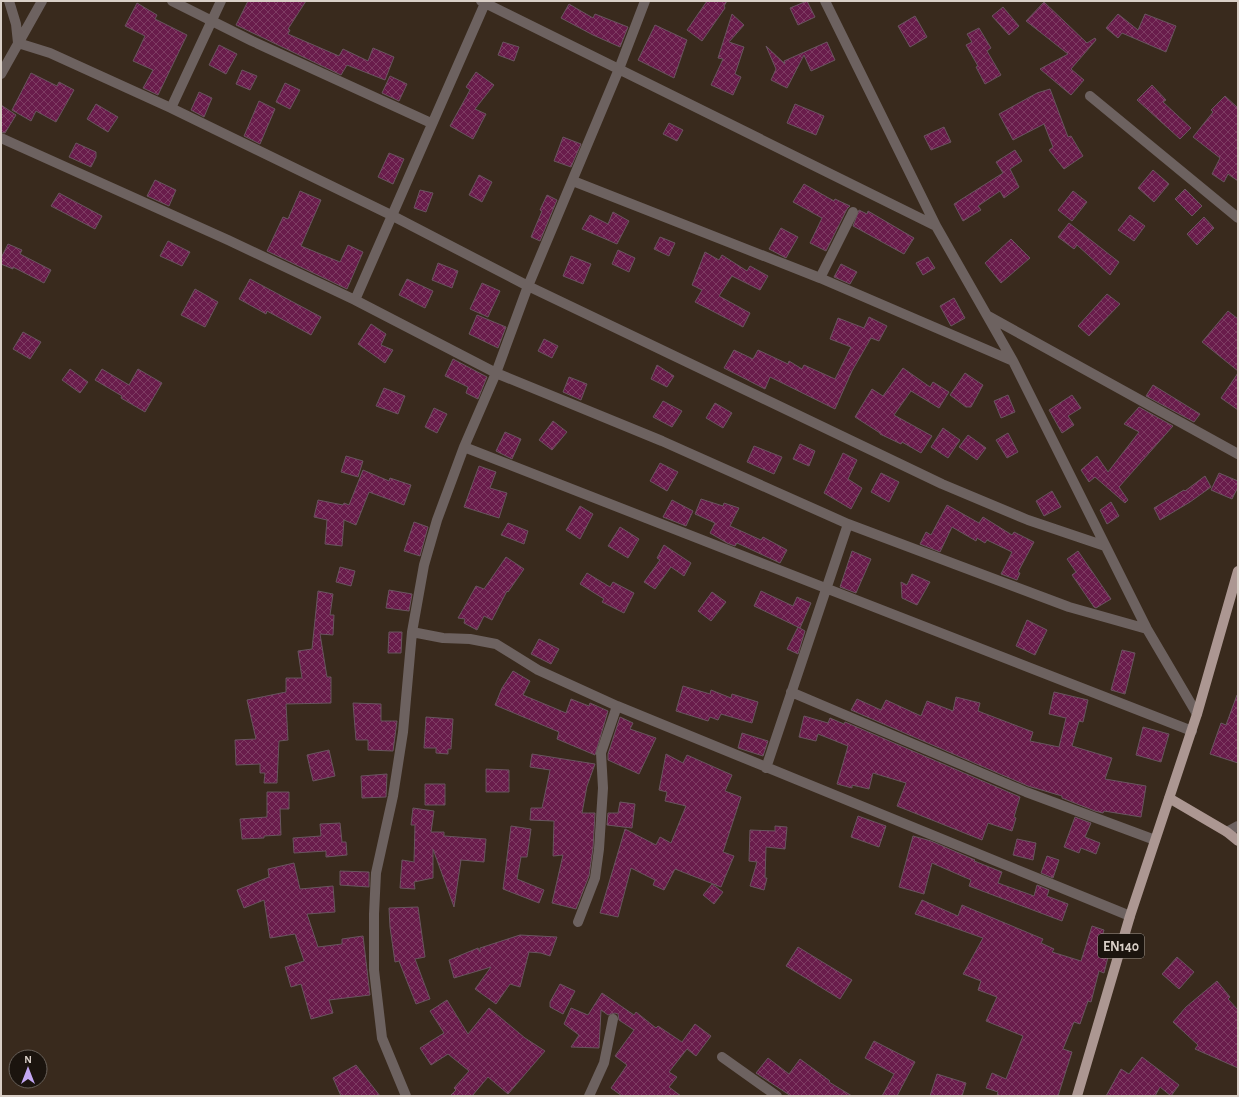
<svg xmlns="http://www.w3.org/2000/svg" width="1239" height="1097" viewBox="0 0 1239 1097" font-family="'Alegreya Sans',sans-serif">
	<style>
		.building { fill: url(#building-cross-hatch); stroke: #69555f }
		.lines { fill: none; stroke-linecap: round; stroke-linejoin: round }
		.minor { stroke: #6d6260; stroke-width: 10 }
		.major { stroke: #ac9792; stroke-width: 10 }
		.labels { text-anchor: middle; stroke-width: 3; stroke-linejoin: round; paint-order: stroke }
		.shield { fill: #1b140e; stroke: #a09790; stroke-width: 1 }
		.shield-label { font-size: 14px; font-weight: bold; fill: #d9cfc7 }
	</style>
	<defs>
		<pattern id="building-cross-hatch" width="8" height="8" patternUnits="userSpaceOnUse"><rect width="8" height="8" fill="#691c4b"/><path d="M0 0l8 8M0 8l8-8" fill="none" stroke="#7e3c63"/></pattern>
	</defs>
	<rect width="100%" height="100%" fill="#392a1d"/>
	<path class="building" d="M248,1H306L288,29L290,30L288,34L339,56L343,49L368,61L373,48L394,57L385,80L347,65L341,75L236,25Z
		M707,1H727L724,6L725,8L702,41L687,30Z
		M807,1L815,17L798,25L790,8Z
		M1044,2L1087,43L1095,38L1096,40L1071,69L1084,80L1071,95L1040,69L1068,54L1026,21Z
		M137,3L157,15L155,19L187,35L158,95L143,88L153,70L133,61L145,36L125,26Z
		M569,4L593,18L595,14L628,27L620,47L593,35L561,18Z
		M1003,7L1019,26L1009,35L992,16Z
		M732,14L744,25L729,42L744,47L735,74L741,77L733,95L711,85L723,59L718,58Z
		M1118,14L1138,30L1145,14L1176,26L1166,52L1122,33L1118,38L1106,28Z
		M915,16L927,37L910,47L898,26Z
		M655,25L687,40L674,78L638,60Z
		M979,28L991,48L987,51L1001,75L985,84L976,67L978,66L966,45L972,42L967,34Z
		M503,42L519,47L514,61L498,55Z
		M827,42L835,60L811,71L804,55L787,88L771,80L776,69L766,46L785,64L784,61Z
		M219,45L237,54L226,74L209,65Z
		M242,70L257,76L250,90L236,84Z
		M476,72L494,85L475,109L486,114L473,139L450,126L470,90L466,87Z
		M31,73L57,86L59,82L74,90L56,122L36,111L31,121L12,110Z
		M390,76L407,84L399,101L382,93Z
		M285,83L300,90L290,109L276,102Z
		M1152,85L1166,100L1163,102L1191,128L1180,139L1137,100Z
		M1050,89L1068,137L1071,136L1083,156L1064,169L1049,150L1053,147L1044,124L1013,140L999,114L1037,93Z
		M199,92L212,98L204,117L191,110Z
		M1225,96L1238,108V181L1228,174L1224,182L1212,174L1220,158L1193,137L1213,112L1211,110Z
		M259,101L275,109L260,144L244,136Z
		M96,104L118,117L108,132L87,119Z
		M795,104L824,116L816,135L787,123Z
		M1,105L16,115L5,133L1,132Z
		M669,123L683,130L677,141L663,134Z
		M944,127L951,142L931,150L924,136Z
		M563,137L581,144L571,167L554,161Z
		M76,143L96,152V157L91,167L69,157Z
		M1015,150L1022,161L1010,169L1019,187L1004,198L1000,191L978,206L981,210L963,221L954,204L1003,173L996,162Z
		M389,153L404,159L393,184L378,177Z
		M1153,170L1169,184L1154,202L1138,188Z
		M479,175L492,182L482,202L469,195Z
		M155,180L176,190L169,206L147,196Z
		M804,184L834,201L835,199L850,206L847,209L826,251L810,243L822,218L793,202Z
		M1185,189L1202,206L1192,216L1175,199Z
		M420,190L433,193L426,212L414,208Z
		M300,191L321,200L301,246L340,262L348,245L363,252L347,289L267,251L283,217L288,219Z
		M1073,191L1087,202L1072,221L1058,210Z
		M59,193L102,216L95,229L51,206Z
		M547,195L557,200L540,241L531,237L542,211L540,210Z
		M859,210L867,214L868,211L914,238L904,254L853,226Z
		M613,212L629,221L617,244L582,229L590,215L608,224Z
		M1130,215L1145,226L1134,241L1118,230Z
		M1204,217L1214,228L1197,245L1187,234Z
		M1069,223L1119,262L1110,275L1077,245L1074,249L1058,237Z
		M781,228L798,237L786,258L769,249Z
		M660,237L675,243L669,256L654,249Z
		M1011,239L1030,258L1001,283L985,263Z
		M168,241L190,252L182,266L160,256Z
		M8,244L22,250L20,254L51,270L44,283L13,267V269L1,264V258Z
		M618,250L635,258L629,272L612,264Z
		M705,252L719,260L722,255L747,271L750,266L768,276L760,290L732,276L719,296L750,313L743,327L695,302L702,290L692,285Z
		M571,256L591,264L583,284L563,276Z
		M928,257L935,268L923,275L916,263Z
		M438,263L458,271L452,288L432,280Z
		M841,264L857,272L850,284L834,277Z
		M250,279L321,317L311,335L267,311L266,314L239,299Z
		M407,279L433,291L425,308L399,295Z
		M482,283L500,291L488,317L470,309Z
		M195,289L218,302L205,327L181,315Z
		M1107,294L1120,304L1089,336L1078,326Z
		M954,298L965,318L951,326L940,306Z
		M1228,311L1238,319V371L1202,342Z
		M477,315L506,327L498,348L469,334Z
		M869,317L887,326L879,341L871,338L852,371L835,409L770,377L765,389L724,368L734,350L753,359L758,350L788,364L789,361L802,369L804,365L835,379L851,347L830,339L838,318L864,328Z
		M371,324L386,334L381,345L393,350L385,363L358,344Z
		M23,332L41,342L30,359L13,349Z
		M544,339L558,346L552,358L538,351Z
		M453,359L487,377L478,399L466,393L468,387L445,376Z
		M657,365L674,376L667,387L651,379Z
		M903,368L930,387L933,382L949,392L939,408L911,391L894,415L932,436L921,453L902,442L901,444L880,434V433L855,417L872,389L883,396Z
		M70,369L88,382L80,393L62,380Z
		M102,369L129,385L138,369L162,383L145,412L121,398L122,396L95,380Z
		M965,373L983,385L971,407H966L950,395Z
		M1238,373V410L1221,398Z
		M569,377L587,384L581,400L563,392Z
		M1153,385L1200,414L1194,422L1146,396Z
		M384,388L405,396L398,414L376,406Z
		M1008,395L1015,412L1001,418L994,401Z
		M1072,395L1081,408L1068,416L1074,425L1062,433L1049,410Z
		M663,401L682,411L672,427L653,417Z
		M715,403L732,413L723,428L706,418Z
		M1139,407L1173,426L1119,487L1128,500L1125,503L1095,477L1089,482L1081,470L1097,456L1108,472L1139,432L1124,424Z
		M434,408L447,414L437,433L425,427Z
		M553,421L567,432L552,450L539,440Z
		M943,428L960,440L948,458L931,447Z
		M505,432L521,439L512,459L496,451Z
		M1008,433L1018,452L1007,458L996,440Z
		M968,435L986,448L977,460L959,447Z
		M800,444L815,451L809,466L793,459Z
		M754,446L782,457L774,474L747,462Z
		M843,453L857,460L848,479L862,488L851,509L824,493Z
		M346,456L363,461L358,477L341,472Z
		M660,463L678,472L667,491L650,481Z
		M479,466L496,472L490,488L507,493L499,518L464,507Z
		M363,470L389,481L390,478L411,485L404,505L369,492L356,525L344,520L342,546L325,544L327,520L314,517L318,500L343,505L344,503L349,505Z
		M881,473L899,482L889,502L871,492Z
		M1219,473L1238,481V487L1232,499L1211,490Z
		M1205,476L1211,487L1190,502L1160,520L1154,508L1184,490L1185,491Z
		M1052,491L1061,507L1044,516L1036,501Z
		M701,499L723,506L724,503L739,508L730,526L761,540L763,537L787,550L780,563L737,543L735,546L727,543L710,533L715,523L695,514Z
		M672,500L693,511L686,526L663,517Z
		M1111,502L1119,516L1107,524L1100,510Z
		M947,505L979,523L983,517L1012,535L1014,532L1034,542L1018,572L1020,573L1017,580L1001,574L1012,552L987,540L985,543L977,538L976,541L952,527L940,552L920,544L926,532L931,535Z
		M580,506L593,514L580,539L566,530Z
		M414,522L428,527L420,556L404,551Z
		M508,523L528,531L524,544L501,535Z
		M620,527L639,539L628,558L608,546Z
		M664,545L691,563L684,576L671,567L655,589L644,582L660,560L657,558Z
		M852,551L871,559L856,593L840,587Z
		M1078,551L1111,599L1096,608L1094,607L1072,575L1076,572L1067,559Z
		M506,557L524,569L508,592L507,591L492,620L484,616L477,630L464,623L465,619L458,618L476,586L484,589Z
		M340,567L355,571L351,586L336,582Z
		M587,573L610,587L613,582L634,593L624,613L602,602L604,599L580,584Z
		M912,574L930,582L917,605L902,598L901,582L907,585Z
		M389,590L412,594L409,611L386,608Z
		M318,591L333,594L330,615H334L333,635L320,634L327,677H331V703L286,704L288,740L279,741L277,783H264L265,773H260V764L236,765L235,740L256,739L247,700L286,692V678H302L298,651L312,649Z
		M761,591L793,606L797,597L811,603L800,628L754,606Z
		M712,592L726,602L711,621L698,611Z
		M1027,620L1047,630L1035,655L1016,646Z
		M798,627L805,631L798,654L787,649Z
		M389,632H402L401,653H388Z
		M539,639L559,649L551,664L531,654Z
		M1122,650L1135,653L1125,694L1111,690Z
		M513,671L530,681L523,695L566,713L571,699L589,706L590,703L608,711L595,755L557,739L559,732L495,705L502,688Z
		M683,686L710,694L711,690L731,698L732,694L758,702L752,723L721,714L718,720L710,717L708,721L676,711Z
		M1054,692L1088,700L1083,722L1079,721L1072,746L1112,758L1105,779L1146,786L1141,817L1104,811L1103,813L1095,811L1062,798V796L1028,786L851,710L857,699L881,710L886,700L921,716L927,701L953,711L956,697L980,703L978,711L1033,732L1030,741L1059,747L1066,718L1049,714Z
		M1237,695H1238V763L1210,754L1221,723L1226,725Z
		M353,703L381,704V721H397L393,751L368,750V740H356Z
		M804,716L828,723L830,718L844,724L845,722L1020,797L1014,817L1016,818L1012,831L988,823L982,840L897,806L906,783L873,773L869,789L852,785V788L837,784L848,746L818,734L816,741L799,737Z
		M426,717L453,719L451,749H448V754L436,753V748H424Z
		M620,717L633,723L630,729L656,738L639,774L608,760V754Z
		M1143,727L1169,734L1161,762L1136,755Z
		M742,733L768,741L763,756L738,748Z
		M329,750L335,776L313,781L307,755Z
		M532,754L595,764L587,786L582,813H595L593,848L589,876L576,909L552,903L563,855L553,856L554,821L530,820L531,808H542L550,770L530,767Z
		M666,754L683,763L687,755L732,775L725,791L741,797L723,852L734,856L721,887L675,869L664,890L653,885L655,880L631,868L618,917L600,913L625,829L656,845L660,837L671,843L686,806L665,801L667,792L659,790Z
		M486,769L509,770V792H486Z
		M387,774L386,797L362,798L361,776Z
		M425,784H445V805H425Z
		M267,792H289V809H280L281,835L264,836V838L242,839L240,819L267,817Z
		M620,802L635,804L632,828L607,825L608,813H618Z
		M413,808L434,811L431,832H444V836L486,839L484,862L461,860L454,907L433,849V878L414,882L415,889L400,888L402,860L414,862L415,825H411Z
		M858,816L886,826L879,847L851,837Z
		M1075,817L1091,823L1085,837L1100,843L1096,854L1081,848L1079,853L1064,847Z
		M340,823L342,842H346L347,855L326,857V851L294,853L293,838L321,836L320,824Z
		M511,826L531,829L527,857H521L517,879L544,890L539,903L503,889Z
		M775,826L787,827L785,849L766,847L765,878H767L764,890L750,886L757,862L749,861L750,830L775,831Z
		M913,836L931,841L975,860L974,861L1002,872L998,883L1034,896L1037,885L1049,890L1047,896L1068,904L1062,921L969,886L971,880L932,863L924,894L899,887Z
		M1017,839L1036,843L1033,860L1013,855Z
		M1047,856L1059,860L1053,878L1041,873Z
		M294,863L300,889L333,886L335,912L307,914L318,947L342,944V939L363,936L370,995L329,1000L333,1013L311,1019L301,984L291,987L285,967L304,961L295,934L270,938L264,900L244,908L237,890L269,877L268,869Z
		M340,871L369,872V887L340,885Z
		M712,884L723,892L714,904L703,895Z
		M922,900L958,916L962,905L1043,939L1041,943L1054,949L1052,952L1081,961L1092,926L1104,930L1098,950L1109,953L1104,973L1099,971L1091,1002L1088,1001L1080,1024L1074,1022L1063,1049L1072,1052L1058,1096H997L998,1092L986,1088L992,1073L1006,1079L1023,1036L986,1021L997,997L978,990L981,981L963,974L983,938L915,914Z
		M418,907L425,957L415,959L430,999L416,1004L399,961L395,962L390,927L389,908Z
		M520,935L557,937L550,956L541,953L529,952L520,987L510,984L496,1004L475,989L491,967L454,978L449,960L478,948L480,952V948Z
		M798,947L852,980L840,999L786,966Z
		M1177,957L1194,972L1179,989L1162,974Z
		M1217,981L1230,997L1228,999L1238,1010V1068L1195,1049L1198,1045L1173,1022L1186,1007Z
		M560,984L575,991L563,1014L550,1007V1002Z
		M602,993L634,1015L636,1012L656,1028L658,1026L682,1042L695,1024L711,1036L696,1056L687,1049L669,1072L677,1077L669,1087L681,1096H622L611,1088L627,1065L615,1056L634,1030L619,1020L618,1014L615,1013L608,1015L601,1010L599,1048L571,1047L579,1035L564,1024L571,1008L588,1015Z
		M447,1000L468,1034L489,1008L525,1038L545,1051L508,1094L488,1077L472,1096H450L456,1090L454,1088L469,1071L448,1054L431,1065L420,1048L444,1033L430,1011Z
		M874,1041L915,1062L897,1096H882L894,1074L865,1058Z
		M1142,1057L1179,1085L1171,1096L1160,1087L1155,1096H1106L1121,1069L1129,1074Z
		M768,1058L789,1074L800,1059L830,1081L829,1082L852,1096H791L756,1073Z
		M356,1065L380,1096H341L333,1078Z
		M937,1074L966,1083L962,1096H930Z"/>
	<g class="lines">
		<path class="minor" d="M9,1L16,24L18,43
			M172,1L252,41L431,123
			M481,1L936,226
			M825,1L936,226L1013,361L1147,629L1197,714
			M18,43L50,53L171,108L391,215L528,286L942,484L1028,520L1105,546
			M1,74L42,1
			M1090,96L1238,218
			M171,108L221,1
			M1,138L228,240L355,300L496,373L662,441L848,524L1069,607L1147,629
			M573,181L820,278L1013,361
			M820,278L853,212
			M355,300L486,1
			M988,316L1238,454
			M464,447L1192,731
			M412,632L443,638L470,639L496,644L538,670L617,706L1130,916
			M791,692L1026,792L1155,840
			M766,768L848,524
			M1227,832L1238,826
			M578,922L595,878L599,849L603,788L601,753L617,706
			M722,1057L777,1096
			M406,1096L382,1038L374,970V914L376,873L393,796L403,732L412,632L424,565L437,520L464,447L496,373L528,286L619,69L645,1
			M589,1096L604,1063L613,1019"/>
		<path class="major" d="M1169,798L1227,832L1238,841
			M1077,1096L1130,916L1197,714L1238,571"/>
	</g>
	<g class="labels">
		<rect class="shield" x="1098" y="934" width="46" height="24" rx="3"/>
		<g class="shield-label">
			<text x="1121" y="951">EN140</text>
		</g>
	</g>
	<rect width="1239" height="1097" fill="none" stroke="#d9cfc7" stroke-width="4"/>
	<g transform="translate(28 1069)"><circle r="19" fill="#1b140e" stroke="#675f58"/>
	<path d="M0-3L7 15L0 10L-7 15Z" fill="#c3a7f2"/>
	<text y="-6" font-size="11" font-weight="bold" text-anchor="middle" fill="#d9cfc7">N</text>
	</g>
</svg>
